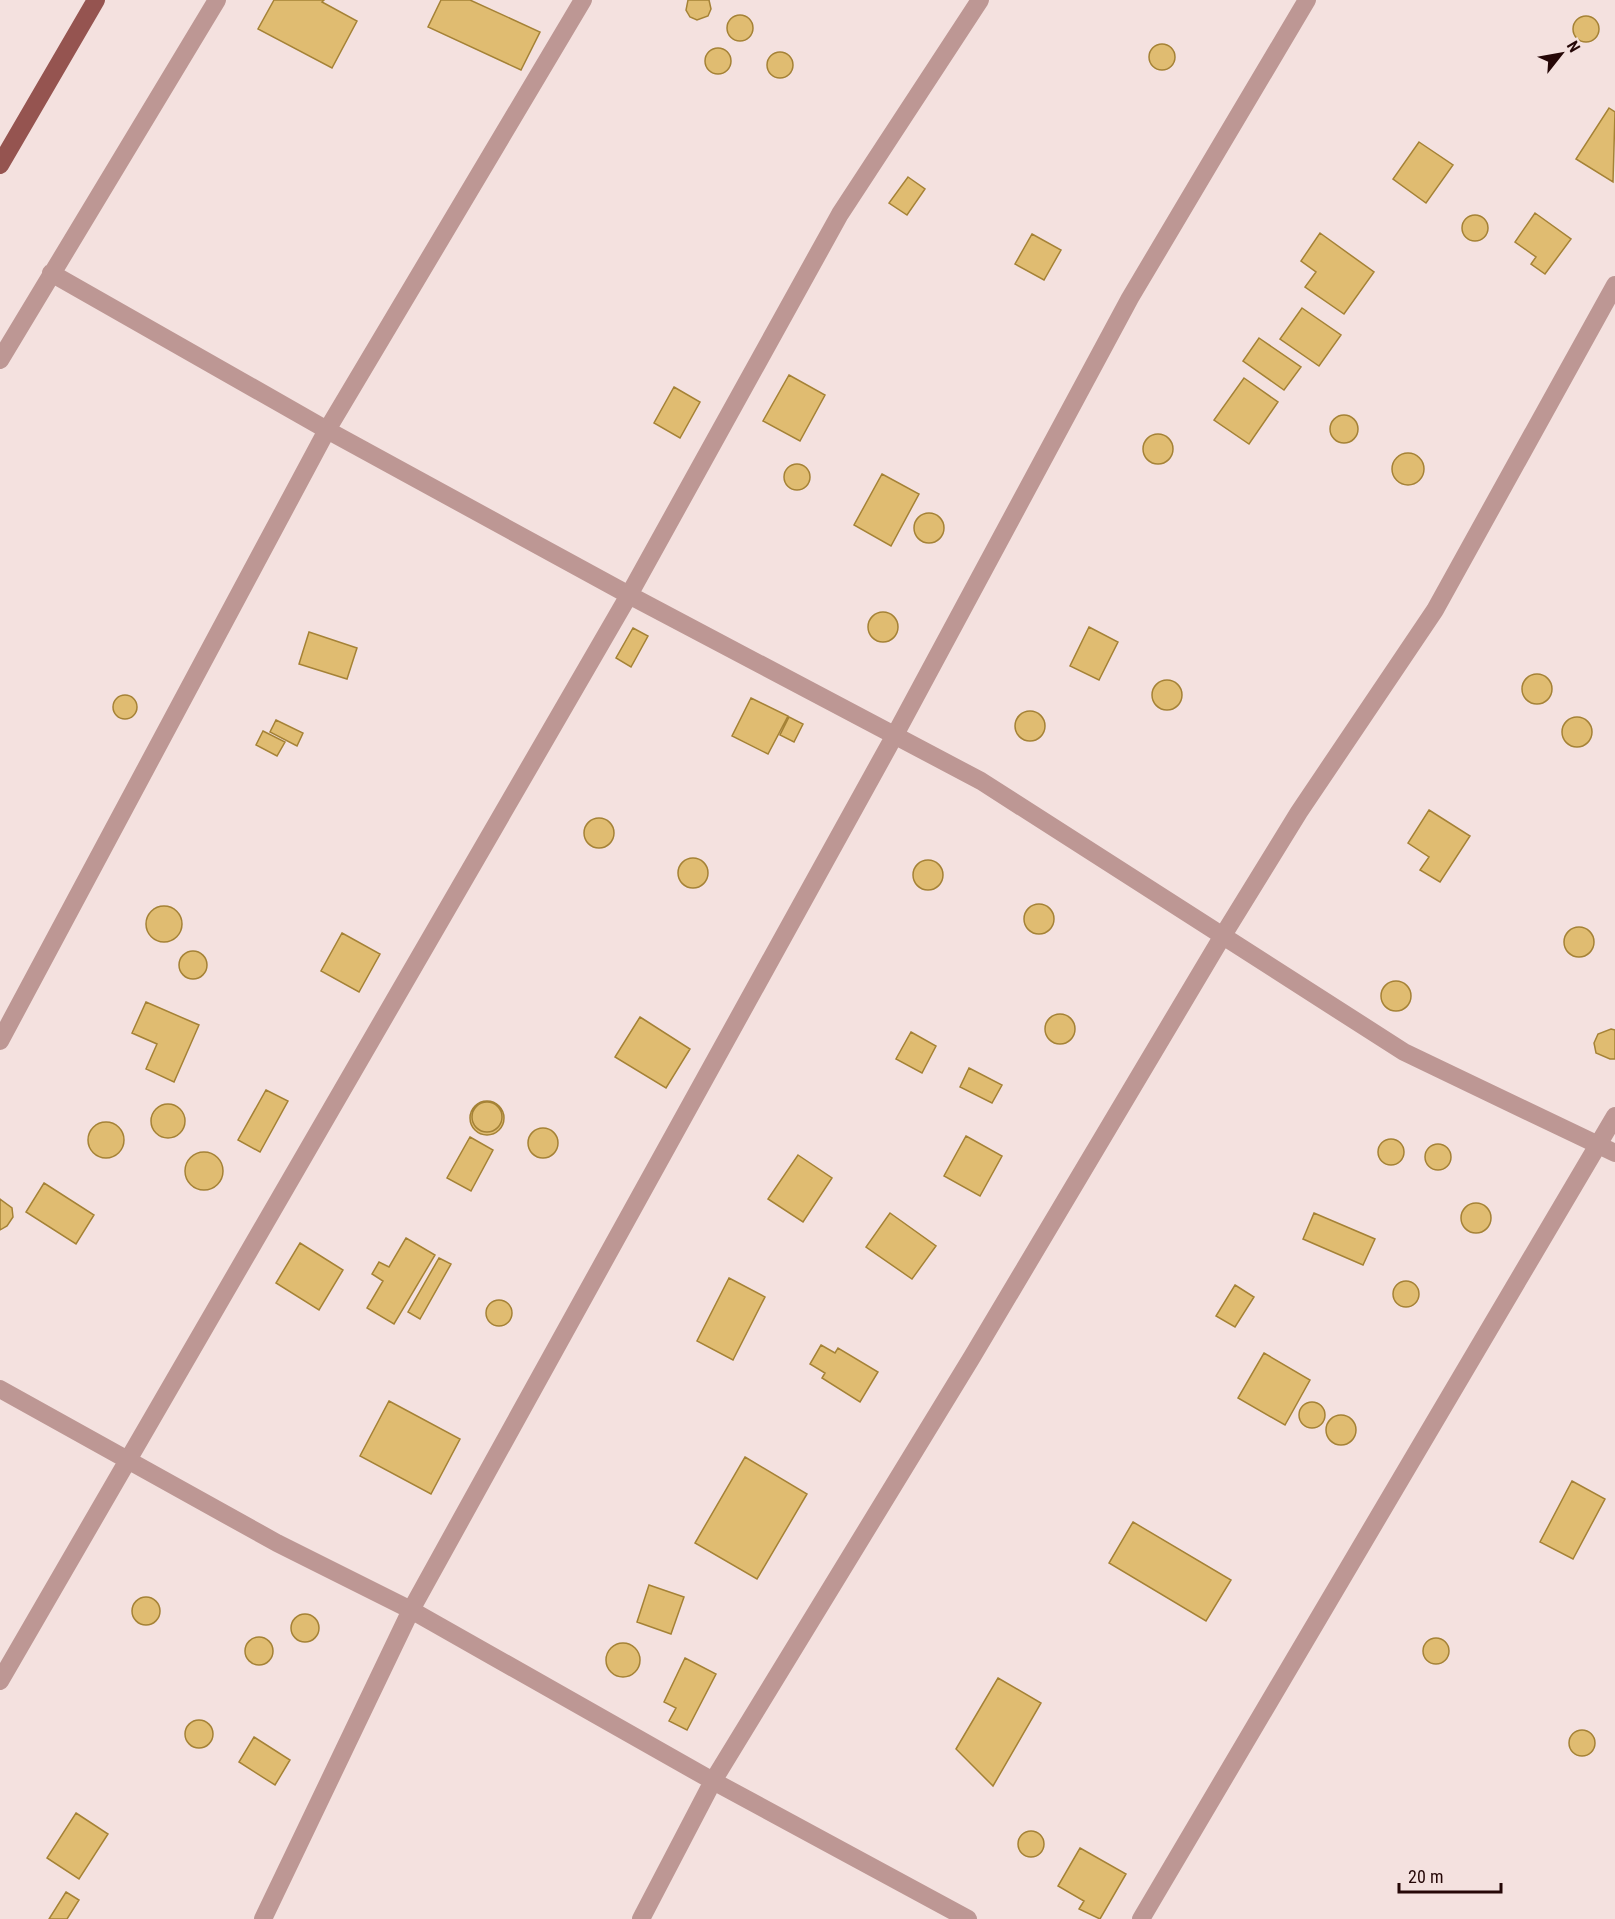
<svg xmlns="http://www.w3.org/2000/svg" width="1615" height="1919" viewBox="0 0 1615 1919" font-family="'Roboto Condensed',sans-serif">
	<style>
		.building { fill: #e0bc71; stroke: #a58236; stroke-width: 1.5 }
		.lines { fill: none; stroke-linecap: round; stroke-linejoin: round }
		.minor { stroke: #bd9794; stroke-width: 18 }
		.major { stroke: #955450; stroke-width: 18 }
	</style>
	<rect width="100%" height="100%" fill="#f4e1df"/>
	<path class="building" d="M274,0H324L322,2L357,21L332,68L258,29Z
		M441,0H470L540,32L521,70L428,27Z
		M688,0H709L711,9L708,16L697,20L690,17L686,10Z
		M727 28a13 13 0 1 1 26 0a13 13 0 1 1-26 0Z
		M1573 29a13 13 0 1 1 26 0a13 13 0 1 1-26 0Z
		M1149 57a13 13 0 1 1 26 0a13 13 0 1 1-26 0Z
		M705 61a13 13 0 1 1 26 0a13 13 0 1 1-26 0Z
		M767 65a13 13 0 1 1 26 0a13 13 0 1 1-26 0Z
		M1609,108L1615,112L1613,182L1576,159Z
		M1419,142L1453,165L1426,203L1393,179Z
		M908,177L925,189L907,215L889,203Z
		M1535,213L1571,239L1545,274L1531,264L1536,257L1515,242Z
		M1462 228a13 13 0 1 1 26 0a13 13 0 1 1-26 0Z
		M1320,233L1374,272L1344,314L1305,287L1316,272L1301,261Z
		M1032,234L1061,250L1044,280L1015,264Z
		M1302,308L1341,335L1319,366L1280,339Z
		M1259,338L1301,367L1284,390L1243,361Z
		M789,375L825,395L800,441L763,421Z
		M1244,378L1278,402L1249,444L1214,420Z
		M674,387L700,402L680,438L654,423Z
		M1330 429a14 14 0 1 1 28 0a14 14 0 1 1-28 0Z
		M1143 449a15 15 0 1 1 30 0a15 15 0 1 1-30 0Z
		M1392 469a16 16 0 1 1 32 0a16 16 0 1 1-32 0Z
		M784 477a13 13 0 1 1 26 0a13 13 0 1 1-26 0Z
		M882,474L919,494L891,546L854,525Z
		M914 528a15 15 0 1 1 30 0a15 15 0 1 1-30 0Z
		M868 627a15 15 0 1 1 30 0a15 15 0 1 1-30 0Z
		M1089,627L1118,642L1099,680L1070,666Z
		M633,628L648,636L631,667L616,658Z
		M309,632L357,648L347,679L299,664Z
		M1522 689a15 15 0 1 1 30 0a15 15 0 1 1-30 0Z
		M1152 695a15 15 0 1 1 30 0a15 15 0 1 1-30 0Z
		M113 707a12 12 0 1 1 24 0a12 12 0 1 1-24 0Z
		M751,698L788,716L768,754L732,736Z
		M1015 726a15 15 0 1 1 30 0a15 15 0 1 1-30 0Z
		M1562 732a15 15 0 1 1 30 0a15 15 0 1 1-30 0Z
		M789,717L803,724L794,742L780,735Z
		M276,720L303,733L297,746L270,732Z
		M263,731L285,742L277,756L256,745Z
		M1429,810L1470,836L1440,882L1420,870L1429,857L1408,843Z
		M584 833a15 15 0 1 1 30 0a15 15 0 1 1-30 0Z
		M678 873a15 15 0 1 1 30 0a15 15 0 1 1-30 0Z
		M913 875a15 15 0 1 1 30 0a15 15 0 1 1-30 0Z
		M1024 919a15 15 0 1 1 30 0a15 15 0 1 1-30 0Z
		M146 924a18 18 0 1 1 36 0a18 18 0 1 1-36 0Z
		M1564 942a15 15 0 1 1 30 0a15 15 0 1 1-30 0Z
		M342,933L380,954L359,992L321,971Z
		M179 965a14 14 0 1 1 28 0a14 14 0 1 1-28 0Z
		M1381 996a15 15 0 1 1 30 0a15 15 0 1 1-30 0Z
		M146,1002L199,1025L174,1082L146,1069L157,1044L132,1033Z
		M1045 1029a15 15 0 1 1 30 0a15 15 0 1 1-30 0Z
		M640,1017L690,1049L666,1088L615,1057Z
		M1611,1029L1615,1030V1059H1610L1596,1053L1594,1043L1598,1034Z
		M911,1032L936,1046L922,1073L896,1059Z
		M969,1068L1002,1085L992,1103L960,1087Z
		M266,1090L288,1101L260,1152L238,1140Z
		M470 1118a17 17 0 1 1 34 0a17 17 0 1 1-34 0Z
		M472 1117a15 15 0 1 1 30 0a15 15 0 1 1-30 0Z
		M151 1121a17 17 0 1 1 34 0a17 17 0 1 1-34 0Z
		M88 1140a18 18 0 1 1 36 0a18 18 0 1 1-36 0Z
		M528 1143a15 15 0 1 1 30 0a15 15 0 1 1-30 0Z
		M966,1136L1002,1156L980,1196L944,1176Z
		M470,1137L493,1150L471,1191L447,1178Z
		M1378 1152a13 13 0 1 1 26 0a13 13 0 1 1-26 0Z
		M1425 1157a13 13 0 1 1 26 0a13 13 0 1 1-26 0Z
		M185 1171a19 19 0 1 1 38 0a19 19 0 1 1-38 0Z
		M798,1155L832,1178L803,1222L768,1199Z
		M44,1183L94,1215L76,1244L26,1212Z
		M0,1199L12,1208L13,1217L7,1226L0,1230Z
		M1461 1218a15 15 0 1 1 30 0a15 15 0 1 1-30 0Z
		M890,1213L936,1246L912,1279L866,1247Z
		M1314,1213L1375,1239L1363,1265L1303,1239Z
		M406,1238L435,1255L394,1324L367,1308L383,1281L372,1274L379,1262L389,1267Z
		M300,1243L343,1270L319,1310L276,1283Z
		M439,1258L451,1264L420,1319L408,1312Z
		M729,1278L765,1297L733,1360L697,1341Z
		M1393 1294a13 13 0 1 1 26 0a13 13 0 1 1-26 0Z
		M1235,1285L1254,1297L1235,1327L1216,1316Z
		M486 1313a13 13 0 1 1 26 0a13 13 0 1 1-26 0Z
		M821,1345L835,1353L838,1348L878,1372L860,1402L822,1378L825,1373L810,1364Z
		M1264,1353L1310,1380L1285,1425L1238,1398Z
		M389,1401L460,1439L431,1494L360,1456Z
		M1299 1415a13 13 0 1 1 26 0a13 13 0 1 1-26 0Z
		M1326 1430a15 15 0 1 1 30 0a15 15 0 1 1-30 0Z
		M745,1457L807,1494L757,1579L695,1543Z
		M1572,1481L1605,1499L1573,1559L1540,1542Z
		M1133,1522L1231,1580L1206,1621L1109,1563Z
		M649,1585L684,1597L671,1634L637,1622Z
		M132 1611a14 14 0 1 1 28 0a14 14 0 1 1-28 0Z
		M291 1628a14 14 0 1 1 28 0a14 14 0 1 1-28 0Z
		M245 1651a14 14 0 1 1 28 0a14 14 0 1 1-28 0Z
		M1423 1651a13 13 0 1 1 26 0a13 13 0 1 1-26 0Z
		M606 1660a17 17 0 1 1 34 0a17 17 0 1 1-34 0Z
		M685,1658L716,1674L687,1730L669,1721L676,1708L664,1702Z
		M998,1678L1041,1703L993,1786L956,1749Z
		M185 1734a14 14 0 1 1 28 0a14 14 0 1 1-28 0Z
		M1569 1743a13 13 0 1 1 26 0a13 13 0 1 1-26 0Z
		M254,1737L290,1760L275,1785L239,1762Z
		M76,1813L108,1834L79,1879L47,1858Z
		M1018 1844a13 13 0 1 1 26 0a13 13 0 1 1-26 0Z
		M1080,1848L1126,1874L1100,1919L1079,1909L1084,1901L1058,1886Z
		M66,1892L79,1900L67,1919H49Z"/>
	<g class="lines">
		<path class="minor" d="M51,273L327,430L629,595L981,781L1404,1052L1615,1153
			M0,360L217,0
			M0,1041L327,430L583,0
			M0,1389L277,1543L411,1610L713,1781L968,1919
			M0,1681L629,595L840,214L980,0
			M263,1919L411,1610L896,733L1130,298L1307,0
			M641,1919L713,1781L972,1357L1222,937L1299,812L1435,610L1615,285
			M1141,1919L1615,1116"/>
		<path class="major" d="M0,165L96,0"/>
	</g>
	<g transform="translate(1561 54) rotate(59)" stroke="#f4e1df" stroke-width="4.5" paint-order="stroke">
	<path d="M0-4.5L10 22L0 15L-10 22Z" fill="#250707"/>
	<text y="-9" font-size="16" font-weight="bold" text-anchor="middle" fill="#250707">N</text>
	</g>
	<path d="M1399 1883v9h102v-9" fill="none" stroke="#250707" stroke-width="3"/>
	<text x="1408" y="1883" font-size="18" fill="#250707" stroke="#f4e1df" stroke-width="4.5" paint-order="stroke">20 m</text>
</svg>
